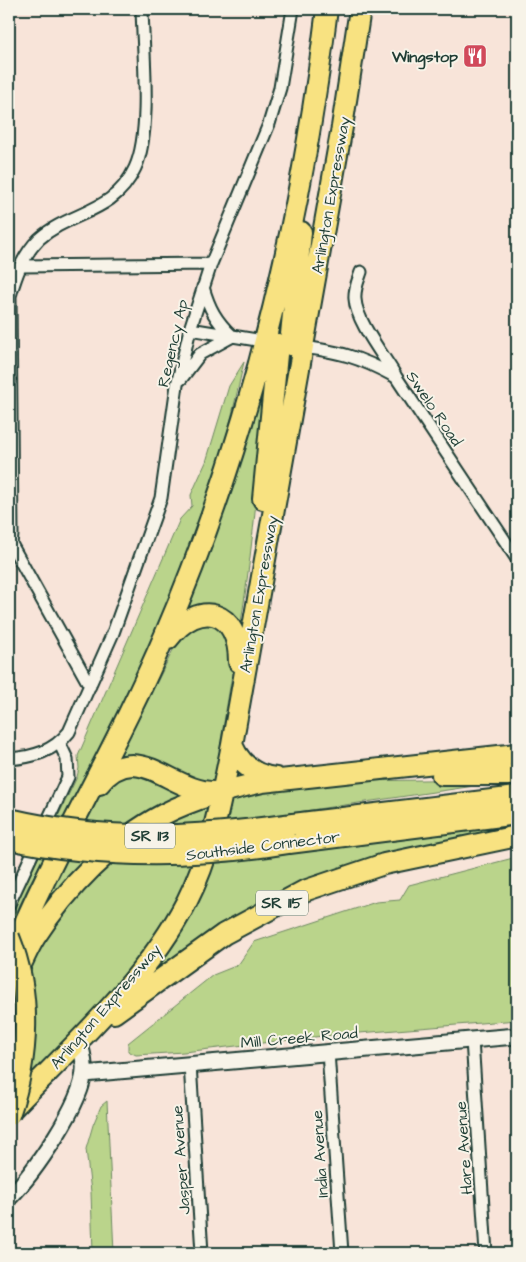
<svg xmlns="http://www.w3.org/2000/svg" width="526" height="1262" viewBox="0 0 526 1262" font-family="'Architects Daughter',sans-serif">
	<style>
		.green { fill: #bad48b; stroke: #6c8860 }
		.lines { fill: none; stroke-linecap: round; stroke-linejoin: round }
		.street-casing { stroke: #1f3d34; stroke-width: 15 }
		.secondary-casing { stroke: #1f3d34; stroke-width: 19 }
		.highway-casing { stroke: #1f3d34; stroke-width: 24 }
		.street { stroke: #f7f3e8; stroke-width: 11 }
		.secondary { stroke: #f7f3e8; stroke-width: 15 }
		.highway { stroke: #f8e281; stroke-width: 20 }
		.highway-bridge-casing { stroke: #1f3d34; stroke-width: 24; stroke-linecap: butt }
		.highway-bridge { stroke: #f8e281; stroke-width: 20 }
		.labels { text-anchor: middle; stroke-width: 4; stroke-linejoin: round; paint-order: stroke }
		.shield { fill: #f7f3e8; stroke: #60746a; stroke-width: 1 }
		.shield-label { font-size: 15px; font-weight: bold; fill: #1f3d34 }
		.poi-label { font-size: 16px; font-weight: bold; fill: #1f3d34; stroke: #f7f3e8; text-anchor: end }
		.street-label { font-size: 16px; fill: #1f3d34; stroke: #f7f3e8 }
	</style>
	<rect width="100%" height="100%" fill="#f8e4d9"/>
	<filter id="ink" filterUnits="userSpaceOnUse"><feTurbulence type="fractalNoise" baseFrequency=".02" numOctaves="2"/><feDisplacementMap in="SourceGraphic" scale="10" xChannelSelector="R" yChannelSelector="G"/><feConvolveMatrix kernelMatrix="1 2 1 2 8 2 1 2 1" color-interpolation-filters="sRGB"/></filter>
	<g filter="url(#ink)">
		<path class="green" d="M266,359C262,449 254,540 240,629L181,617Z
			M244,362L231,419L200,529L156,641L67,815L31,881L9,928V918L77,777L79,768L78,756L180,519L192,506L191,495L206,462L229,386Z
			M199,622L220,627L232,653L233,669L221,740L220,774L210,788L139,757L119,758L180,636Z
			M122,769L193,793L139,824L9,977L61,861L107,784Z
			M496,779L495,783L222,823L229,796L353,781Z
			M202,808L206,810L208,815L183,896L127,979L9,1100V999L23,967L85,882L161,824Z
			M517,825V832L412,853L154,971L212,864Z
			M517,857V886L510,898L517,901V1020L323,1036L184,1052L136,1055L128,1051V1043L213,975L238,965L254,942L376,902L400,900L409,885Z
			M107,1101L114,1253H93L91,1192L86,1149L93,1125L101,1106Z"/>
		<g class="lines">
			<defs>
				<path id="street" d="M20,266L211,264
					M361,272C358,281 354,289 355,299C356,321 384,356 395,375
					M203,287C209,308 216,321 232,336
					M190,329L269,342
					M297,346C340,352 358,356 396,377L517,559
					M181,379L200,354L233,336
					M11,544L90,686
					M9,545L11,544L12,535L10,296C16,275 23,255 39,239C70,211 114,214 135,168C152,132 143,50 142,9
					M9,759C33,757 53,752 69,732L113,633L161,498L177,385L190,329L211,264L269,124L280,88L293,9
					M9,904L68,777L67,759L59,742
					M472,1040L486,1253
					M328,1052L342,1253
					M190,1064L202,1253"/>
				<path id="secondary" d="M84,1074L517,1036
					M9,1198C33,1174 83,1103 84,1070C85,1060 81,1049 79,1039"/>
				<path id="highway" d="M290,345L301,232
					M263,499L278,344
					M168,639C200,598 239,610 239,662
					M232,745C240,764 255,776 276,778
					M442,775H517
					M99,784C139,736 171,795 218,792
					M293,824L517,797
					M289,843L517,814
					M9,960C54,849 118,746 165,635C250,437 301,223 327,9
					M9,993C17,974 24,955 35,937C66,889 112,841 164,814C195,798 228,790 262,782L517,754
					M114,1013L224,934L304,891L384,864L517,836
					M9,1112C70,1048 146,981 187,901C212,852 221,798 232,745L342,127L360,9"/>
			</defs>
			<use href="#street" class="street-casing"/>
			<use href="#secondary" class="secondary-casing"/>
			<use href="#highway" class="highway-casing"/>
			<use href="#street" class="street"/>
			<use href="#secondary" class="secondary"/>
			<use href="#highway" class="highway"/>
			<defs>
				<path id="highway-bridge" d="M9,819C107,842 194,838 293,824
					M9,839C101,859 196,858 289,843
					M9,937C32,994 29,1057 9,1115"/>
			</defs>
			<use href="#highway-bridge" class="highway-bridge-casing"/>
			<use href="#highway-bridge" class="highway-bridge"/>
		</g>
	</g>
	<defs>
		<symbol id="restaurant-square" viewBox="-11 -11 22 22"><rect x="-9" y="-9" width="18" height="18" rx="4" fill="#d1495b" stroke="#f7f3e8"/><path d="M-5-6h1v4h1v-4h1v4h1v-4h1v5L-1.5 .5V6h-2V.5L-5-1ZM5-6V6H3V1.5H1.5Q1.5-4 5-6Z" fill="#fff"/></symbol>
	</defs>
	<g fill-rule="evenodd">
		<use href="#restaurant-square" x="461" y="42" width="28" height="28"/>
	</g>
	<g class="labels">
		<g class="shield">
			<rect x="125" y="823.5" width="50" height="25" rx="4"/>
			<rect x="256" y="890.5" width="52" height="25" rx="4"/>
		</g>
		<g class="shield-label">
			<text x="150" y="841">SR 113</text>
			<text x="282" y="908">SR 115</text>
		</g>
		<g class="poi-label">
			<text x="458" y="62">Wingstop</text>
		</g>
		<g class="street-label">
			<text transform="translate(330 195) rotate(-80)" y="6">Arlington Expressway</text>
			<text transform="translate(172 343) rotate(-77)" y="6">Regency Ap</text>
			<text transform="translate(435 408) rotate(56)" y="6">Swelo Road</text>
			<text transform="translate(258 594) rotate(-80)" y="6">Arlington Expressway</text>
			<text transform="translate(263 845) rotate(-7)" y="6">Southside Connector</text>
			<text transform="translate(105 1006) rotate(-49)" y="6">Arlington Expressway</text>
			<text transform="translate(299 1037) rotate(-5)" y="6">Mill Creek Road</text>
			<text transform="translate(463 1148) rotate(-94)" y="6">Hare Avenue</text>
			<text transform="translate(319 1154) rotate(-94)" y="6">India Avenue</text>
			<text transform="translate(180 1160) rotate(-94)" y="6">Jasper Avenue</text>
		</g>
	</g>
	<rect width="526" height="1262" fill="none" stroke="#f7f3e8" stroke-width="30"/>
	<rect x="15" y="15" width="496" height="1232" fill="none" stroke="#1f3d34" stroke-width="2" filter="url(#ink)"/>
</svg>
